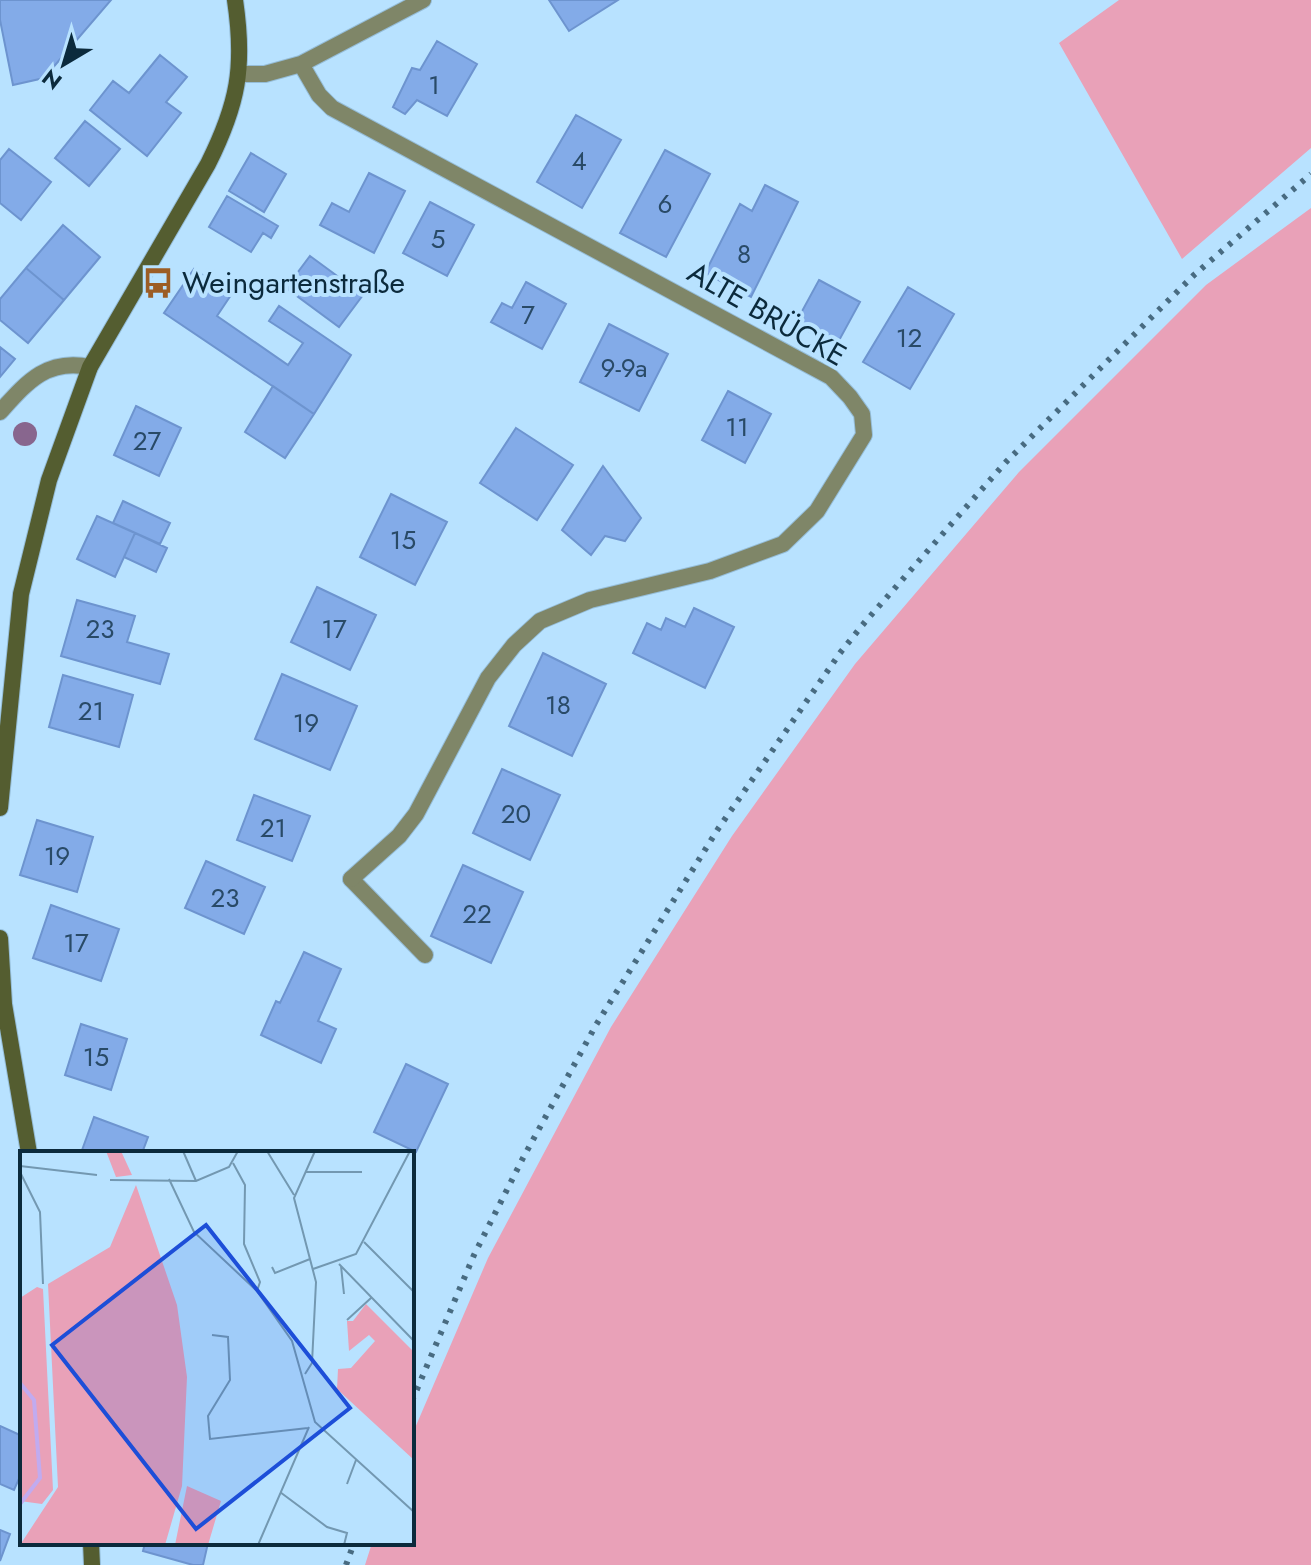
<svg xmlns="http://www.w3.org/2000/svg" width="1311" height="1565" viewBox="0 0 1311 1565" font-family="Jost,sans-serif">
	<style>
		.green { fill: #e9a1b8 }
		.building { fill: #83abe8; stroke: #6d94cf; stroke-width: 2 }
		.lines { fill: none; stroke-linecap: round; stroke-linejoin: round }
		.lane-casing { stroke: #95bdd8; stroke-width: 18 }
		.street-casing { stroke: #95bdd8; stroke-width: 18 }
		.secondary-casing { stroke: #95bdd8; stroke-width: 18 }
		.lane { stroke: #7f8668; stroke-width: 16 }
		.street { stroke: #7f8668; stroke-width: 16 }
		.secondary { stroke: #545d30; stroke-width: 16 }
		.rail { stroke: #486b81; stroke-width: 6; stroke-dasharray: 4 8; stroke-linecap: butt }
		.tree { fill: #88668e }
		.labels { text-anchor: middle; stroke-width: 8; stroke-linejoin: round; paint-order: stroke }
		.number-label { font-size: 26px; fill: #294a67 }
		.poi-label { font-size: 30px; fill: #0b2a3c; stroke: #b8e2ff; text-anchor: start }
		.street-label { font-size: 30px; fill: #0b2a3c; stroke: #b8e2ff }
		.inset-river { fill: none; stroke: #c1abf0; stroke-width: 4 }
		.inset-road { fill: none; stroke: #7398b1; stroke-width: 2 }
		.view { fill: #1d4ed8; fill-opacity: 0.15; stroke: #1d4ed8; stroke-width: 4 }
		.inset-edge { fill: none; stroke: #0b2a3c; stroke-width: 4 }
	</style>
	<rect width="100%" height="100%" fill="#b8e2ff"/>
	<path class="green" d="M1119,0H1311V148L1182,259L1059,43Z
		M1311,208V1565H365L372,1543H412V1435L488,1258L611,1027L732,836L855,664L1019,472L1206,285Z"/>
	<path class="building" d="M0,0H111L44,78L13,85L0,20Z
		M549,0H618L569,31Z
		M437,41L477,64L447,116L417,100L405,114L393,107L412,68L420,70Z
		M160,55L187,77L166,102L181,113L147,156L90,110L113,81L129,93Z
		M576,115L621,140L582,208L537,182Z
		M85,121L120,149L89,186L55,158Z
		M9,149L51,182L21,220L0,203V160Z
		M665,150L710,174L666,257L620,233Z
		M251,153L286,174L264,212L229,191Z
		M369,173L405,191L374,253L320,225L332,203L349,212Z
		M765,185L798,202L751,297L705,273L740,204L752,211Z
		M227,196L278,226L271,238L263,233L251,252L209,227Z
		M430,202L474,225L447,276L403,253Z
		M63,225L100,257L64,300L26,268Z
		M310,256L363,295L339,327L286,288Z
		M26,268L64,300L28,343L0,320V299Z
		M194,269L231,295L217,316L288,365L303,343L269,321L279,306L351,355L314,414L164,313Z
		M819,280L860,302L836,346L795,324Z
		M526,282L566,304L542,349L491,322L502,303L512,308Z
		M908,287L954,314L910,389L863,362Z
		M609,324L668,354L639,411L580,382Z
		M0,347L15,359L0,377Z
		M273,386L314,414L285,458L245,432Z
		M728,391L771,414L745,463L702,440Z
		M136,406L181,428L159,476L114,455Z
		M516,428L573,465L537,520L480,483Z
		M603,466L641,518L625,541L605,536L591,555L562,530Z
		M391,494L447,522L415,585L360,557Z
		M123,501L170,523L160,544L113,523Z
		M97,516L135,533L115,577L77,559Z
		M135,533L167,548L156,572L124,557Z
		M317,587L376,615L350,670L291,642Z
		M77,600L135,616L127,642L169,654L160,684L61,656Z
		M694,608L734,627L705,688L633,653L647,623L661,630L666,618L685,627Z
		M543,653L606,684L572,756L509,726Z
		M282,674L357,706L330,770L255,739Z
		M63,675L133,695L119,747L49,727Z
		M502,769L560,795L530,860L473,833Z
		M254,795L310,816L292,861L237,840Z
		M37,820L93,837L77,892L20,875Z
		M206,861L265,887L244,934L185,908Z
		M463,865L523,892L491,963L431,936Z
		M51,905L119,929L101,981L33,958Z
		M304,952L341,969L318,1021L336,1029L321,1063L261,1035L276,1001L280,1003Z
		M81,1024L127,1039L111,1090L65,1075Z
		M406,1064L448,1084L416,1152L374,1132Z
		M94,1117L148,1137L142,1153H81Z
		M0,1426L22,1436V1472L14,1490L0,1484Z
		M0,1530L10,1534L0,1561Z
		M145,1543H208L203,1565H193L143,1551Z"/>
	<g class="lines">
		<defs>
			<path id="lane" d="M351,879L425,955"/>
			<path id="street" d="M301,64L319,95L332,108L831,377L850,397L862,414L864,435L817,511L783,544L710,571L590,600L540,621L514,645L488,678L416,814L399,836L351,879
				M240,74H265L301,64L423,0
				M0,412C27,382 47,358 90,367"/>
			<path id="secondary" d="M0,808L21,594L49,480L90,367L208,164C238,104 245,67 235,0
				M0,938L4,1004L29,1153
				M91,1543L92,1565"/>
		</defs>
		<use href="#lane" class="lane-casing"/>
		<use href="#street" class="street-casing"/>
		<use href="#secondary" class="secondary-casing"/>
		<use href="#lane" class="lane"/>
		<use href="#street" class="street"/>
		<use href="#secondary" class="secondary"/>
		<path class="rail" d="M412,1401L474,1255L523,1158L596,1025L718,829L840,653L865,622L1006,462L1194,275L1311,174
			M346,1565L354,1543"/>
	</g>
	<circle class="tree" cx="25" cy="434" r="12"/>
	<defs>
		<symbol id="bus-bare" viewBox="-9 -9 18 18"><path d="M-5-6H5V4H4V6H2V4H-2V6H-4V4H-5ZM-3.5-4V0h7V-4ZM-3.5 1.2v1.5H-2V1.2ZM2 1.2v1.5H3.5V1.2Z" fill="#9c5d25" stroke="#b8e2ff" stroke-width="2.5" paint-order="stroke"/></symbol>
	</defs>
	<g fill-rule="evenodd">
		<use href="#bus-bare" x="136" y="261" width="44" height="44"/>
	</g>
	<g class="labels">
		<g class="number-label">
			<text x="434" y="94">1</text>
			<text x="579" y="170">4</text>
			<text x="665" y="213">6</text>
			<text x="438" y="248">5</text>
			<text x="744" y="263">8</text>
			<text x="528" y="324">7</text>
			<text x="909" y="347">12</text>
			<text x="624" y="377">9-9a</text>
			<text x="737" y="436">11</text>
			<text x="147" y="450">27</text>
			<text x="403" y="549">15</text>
			<text x="100" y="638">23</text>
			<text x="334" y="638">17</text>
			<text x="558" y="714">18</text>
			<text x="91" y="720">21</text>
			<text x="306" y="732">19</text>
			<text x="516" y="823">20</text>
			<text x="273" y="837">21</text>
			<text x="57" y="865">19</text>
			<text x="225" y="907">23</text>
			<text x="477" y="923">22</text>
			<text x="76" y="952">17</text>
			<text x="96" y="1066">15</text>
		</g>
		<g class="poi-label">
			<text x="182" y="293">Weingartenstraße</text>
		</g>
		<g class="street-label">
			<text transform="translate(767 314) rotate(30)" y="10">ALTE BRÜCKE</text>
		</g>
	</g>
	<g transform="translate(20 1151)">
		<rect width="394" height="394" fill="#b8e2ff"/>
		<path d="M86,0H101L112,24L96,26ZM116,34L157,154L167,226L162,335L145,394H0L38,336L28,133L90,96ZM17,136L23,138L33,339L22,353L0,350V147ZM346,153L394,201V309L317,238L318,218L331,217L355,190L349,184L329,200L327,170H333ZM167,335L201,350L188,394H155Z" fill="#e9a1b8"/>
		<path class="inset-river" d="M0,232L14,249L20,327L0,353"/>
		<path class="inset-road" d="M163,0L176,30M247,0L274,44M213,12L225,34L224,93L240,131L237,140M0,15L77,24M0,21L20,61L23,133M285,21H342M149,28L174,81L237,140L272,190L295,271L394,361M90,29L176,30L209,16L218,0M344,91L394,141M319,113L394,190M321,115L324,143M252,116L255,122L290,108M293,118L336,103L390,0M327,169L351,147M192,184L208,186L210,229L188,265L190,288L288,277M285,223L292,212L296,131L274,47L295,0M327,333L336,309M260,341L307,376L327,382L324,394M238,394L289,276"/>
		<path class="view" d="M186,74L330,257L176,378L32,194Z"/>
		<rect width="394" height="394" class="inset-edge"/>
	</g>
	<g transform="translate(64 64) rotate(218)" stroke="#b8e2ff" stroke-width="6" paint-order="stroke">
	<path d="M0-6L14 30L0 20L-14 30Z" fill="#0b2a3c"/>
	<text y="-12" font-size="22" font-weight="bold" text-anchor="middle" fill="#0b2a3c">N</text>
	</g>
</svg>
